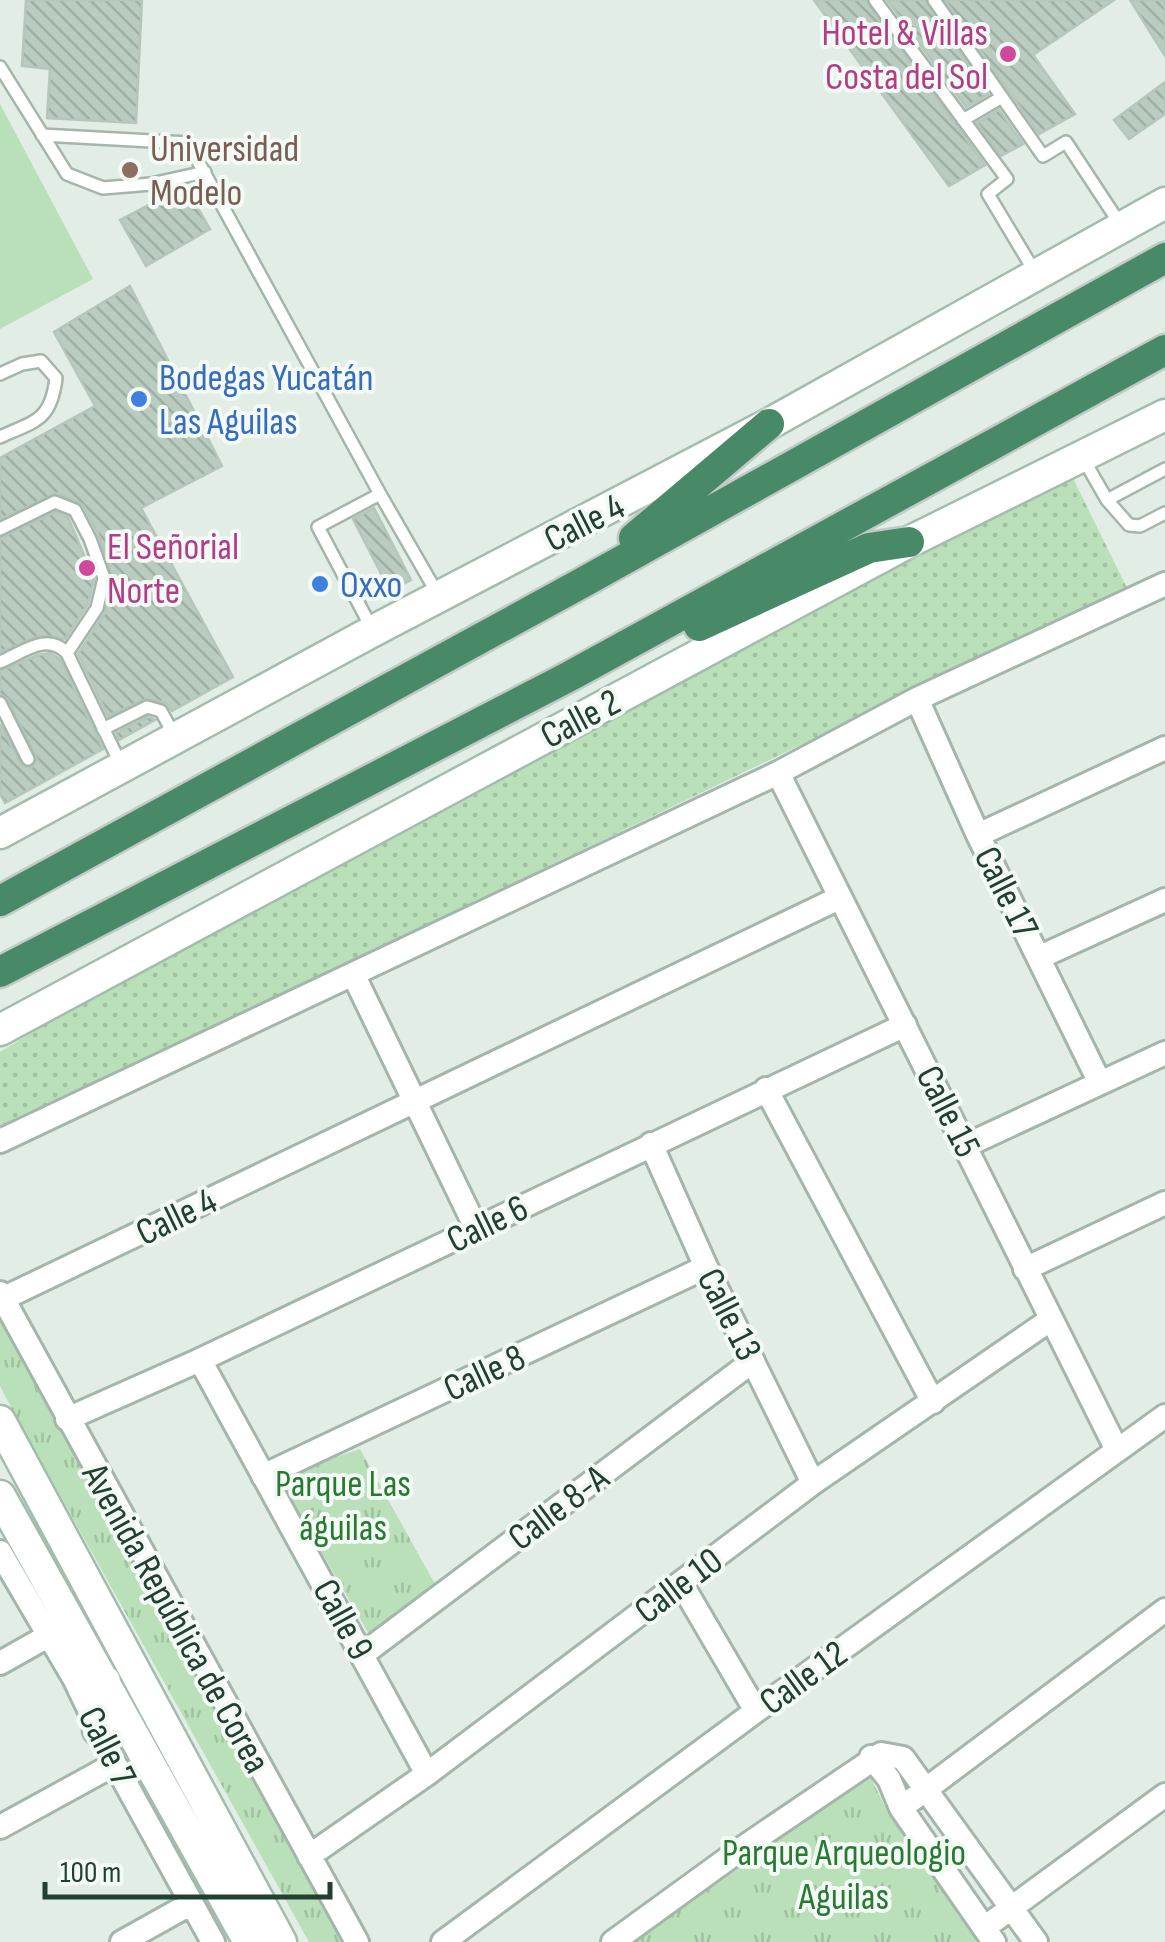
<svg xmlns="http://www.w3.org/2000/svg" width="1165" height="1942" viewBox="0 0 1165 1942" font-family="'Sofia Sans Condensed',sans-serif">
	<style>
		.grass { fill: url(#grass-dots) }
		.park { fill: url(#park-tufts) }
		.pitch { fill: #bae0ba }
		.building { fill: url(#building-back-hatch); stroke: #b4c7ba; stroke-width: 2.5 }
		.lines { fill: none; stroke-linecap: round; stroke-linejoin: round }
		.service-casing { stroke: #a4b6ab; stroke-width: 16 }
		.minor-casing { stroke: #a4b6ab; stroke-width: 28 }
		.secondary-casing { stroke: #a3bdad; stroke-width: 35 }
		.trunk-casing { stroke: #c1cac5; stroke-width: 35 }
		.service { stroke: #fff; stroke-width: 11 }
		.minor { stroke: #fff; stroke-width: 22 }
		.secondary { stroke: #fff; stroke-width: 30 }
		.trunk { stroke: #488a68; stroke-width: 30 }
		.hotel-dot { fill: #d1479c; stroke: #f3f9f5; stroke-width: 4 }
		.education-dot { fill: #8d6e63; stroke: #f3f9f5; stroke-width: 4 }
		.shop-dot { fill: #3f7fe0; stroke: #f3f9f5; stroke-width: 4 }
		.labels { text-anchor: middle; stroke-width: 8; stroke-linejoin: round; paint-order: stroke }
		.hotel-label { font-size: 38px; fill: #b23c85; stroke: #f3f9f5; text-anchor: end }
		.education-label { font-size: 38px; fill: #785e54; stroke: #f3f9f5; text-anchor: start }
		.shop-label { font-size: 38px; fill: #366cbe; stroke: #f3f9f5; text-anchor: start }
		.street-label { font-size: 38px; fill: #21402f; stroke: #f3f9f5 }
		.park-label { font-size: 38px; fill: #297933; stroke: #f3f9f5 }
	</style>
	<defs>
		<pattern id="grass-dots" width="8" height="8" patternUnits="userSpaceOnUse" patternTransform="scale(2.5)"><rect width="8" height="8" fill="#bae0ba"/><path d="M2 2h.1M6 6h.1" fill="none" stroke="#a0c1a0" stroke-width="1.8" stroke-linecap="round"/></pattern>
		<pattern id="park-tufts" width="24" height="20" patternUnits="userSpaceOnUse" patternTransform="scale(2.5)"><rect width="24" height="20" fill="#bae0ba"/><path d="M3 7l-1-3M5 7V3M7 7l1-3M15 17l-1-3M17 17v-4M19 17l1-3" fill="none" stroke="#a0c1a0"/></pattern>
		<pattern id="building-back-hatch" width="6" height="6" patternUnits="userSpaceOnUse" patternTransform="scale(2.5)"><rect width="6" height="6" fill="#bacbc0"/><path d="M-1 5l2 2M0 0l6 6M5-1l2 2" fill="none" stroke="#a0afa5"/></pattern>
	</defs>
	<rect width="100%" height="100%" fill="#e2ede6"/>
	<path class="grass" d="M1071,474L1127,588L0,1130V1052L154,958Z"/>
	<path class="park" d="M0,1309L346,1942H309L13,1411L0,1386Z
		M360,1449L440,1593L373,1641L278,1477Z
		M868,1773L889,1814L979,1942H635Z"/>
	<path class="pitch" d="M0,104L93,279L0,329Z"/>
	<path class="building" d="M26,0H142L136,123L47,118L50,69L22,66Z
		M814,0H866L985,165L949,186Z
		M887,0H925L988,94L966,107Z
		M945,0H1114L1033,55L1075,114L1039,134Z
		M1130,0H1165V56Z
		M1165,82V114L1129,139L1114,120Z
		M999,110L1023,144L1001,156L977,123Z
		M185,186L210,229L146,266L120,220Z
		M130,286L222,466L141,508L233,677L172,711L166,703L148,698L108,716L78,654L105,613L113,580L99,536L83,505L58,493L0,519V458L95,406L54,332Z
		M374,508L411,580L390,591L353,519Z
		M55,512L68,517L94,579L88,604L65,639L41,635L0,652V538Z
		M50,653L60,659L103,749L5,803L0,794V724L22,766L31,768L37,759L8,699L0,694V671L38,655Z
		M148,717L155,720L119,740L116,733Z"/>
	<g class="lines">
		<defs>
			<path id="service" d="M875,0L1007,179L988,194L1036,274
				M934,0L1043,156L1066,142L1120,224
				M0,67L67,174L103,188L151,184L205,172
				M963,120L1002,97
				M42,135L188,143L380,494L437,593
				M0,374L22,364L41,361L56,378C51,421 35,421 0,437
				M1084,460L1107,500L1129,525L1140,526L1165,513
				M1107,500L1165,469
				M0,529L55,502L75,510L90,539L104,578L97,608L67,653L121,765
				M371,627L318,527L380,494
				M0,662C24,652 47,632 67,653
				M0,703L28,759
				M103,729L147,707L161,711L174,735"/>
			<path id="minor" d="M917,699L978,835L1100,1083
				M778,773L1117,1450
				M978,835L1165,748
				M1040,957L1165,900
				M353,974L476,1228
				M766,1089L933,1402
				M0,1141L778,773L917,699L1165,584
				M651,1144L706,1267L813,1483
				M967,1145L1165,1053
				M1025,1269L1165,1203
				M0,1293L357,1942
				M0,1300L839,898
				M200,1360L427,1774
				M67,1419L200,1360L905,1025
				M263,1476L706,1267
				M0,1552L75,1680L115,1764L213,1942
				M681,1583L756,1711
				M363,1654L753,1361
				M0,1663L48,1636
				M871,1757L889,1779L901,1808L994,1942
				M901,1808L1165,1610
				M0,1827L115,1764
				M309,1856L427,1774L813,1483L1050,1320
				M984,1928L1165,1795
				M122,1942L192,1903
				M443,1942L756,1711L1165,1416
				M613,1942L741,1849L881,1754L903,1758L1036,1942"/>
			<path id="secondary" d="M0,833L373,631L769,424L1165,203
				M0,1030L909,542L1165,415
				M0,1421L281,1942
				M0,1496L249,1942
				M98,1730L105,1681"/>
			<path id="trunk" d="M634,538L769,424
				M699,626L869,548L909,542
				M0,901L580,584L1165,258
				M0,972L570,676L1165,350"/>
		</defs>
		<use href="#service" class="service-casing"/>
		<use href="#minor" class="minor-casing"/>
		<use href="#secondary" class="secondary-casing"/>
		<use href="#trunk" class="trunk-casing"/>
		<use href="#service" class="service"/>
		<use href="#minor" class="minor"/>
		<use href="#secondary" class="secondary"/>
		<use href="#trunk" class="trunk"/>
	</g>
	<g class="hotel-dot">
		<circle cx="1008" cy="54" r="10"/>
		<circle cx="87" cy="568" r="10"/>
	</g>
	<circle class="education-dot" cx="130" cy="170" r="10"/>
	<g class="shop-dot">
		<circle cx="139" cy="399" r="10"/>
		<circle cx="320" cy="584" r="10"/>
	</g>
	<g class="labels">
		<g class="hotel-label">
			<text x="988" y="45">Hotel &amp; Villas<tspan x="988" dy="44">Costa del Sol</tspan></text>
			<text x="107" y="559" text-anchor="start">El Señorial<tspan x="107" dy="44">Norte</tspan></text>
		</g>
		<g class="education-label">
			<text x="150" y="161">Universidad<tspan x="150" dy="44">Modelo</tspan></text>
		</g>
		<g class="shop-label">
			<text x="159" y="390">Bodegas Yucatán<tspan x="159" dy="44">Las Aguilas</tspan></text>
			<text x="340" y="597">Oxxo</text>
		</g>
		<g class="street-label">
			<text transform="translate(584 522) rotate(-27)" y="13">Calle 4</text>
			<text transform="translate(580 718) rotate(-28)" y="13">Calle 2</text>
			<text transform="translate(1007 892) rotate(63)" y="13">Calle 17</text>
			<text transform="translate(949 1111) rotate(63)" y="13">Calle 15</text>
			<text transform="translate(176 1216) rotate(-26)" y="13">Calle 4</text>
			<text transform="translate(487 1223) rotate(-26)" y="13">Calle 6</text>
			<text transform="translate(730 1314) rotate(63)" y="13">Calle 13</text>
			<text transform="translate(484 1372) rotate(-25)" y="13">Calle 8</text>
			<text transform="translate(558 1507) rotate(-37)" y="13">Calle 8-A</text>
			<text transform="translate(678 1585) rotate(-37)" y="13">Calle 10</text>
			<text transform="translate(177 1618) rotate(61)" y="13">Avenida República de Corea</text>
			<text transform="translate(344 1619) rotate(61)" y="13">Calle 9</text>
			<text transform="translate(803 1677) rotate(-36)" y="13">Calle 12</text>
			<text transform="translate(108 1746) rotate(63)" y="13">Calle 7</text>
		</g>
		<g class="park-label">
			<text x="343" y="1496">Parque Las<tspan x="343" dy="44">águilas</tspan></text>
			<text x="844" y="1865">Parque Arqueologio<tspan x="844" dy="44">Aguilas</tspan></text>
		</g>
	</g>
	<path d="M45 1882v15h285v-15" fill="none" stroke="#21402f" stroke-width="5"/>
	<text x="60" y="1882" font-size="30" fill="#21402f" stroke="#f3f9f5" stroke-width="8" paint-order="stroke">100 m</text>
</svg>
